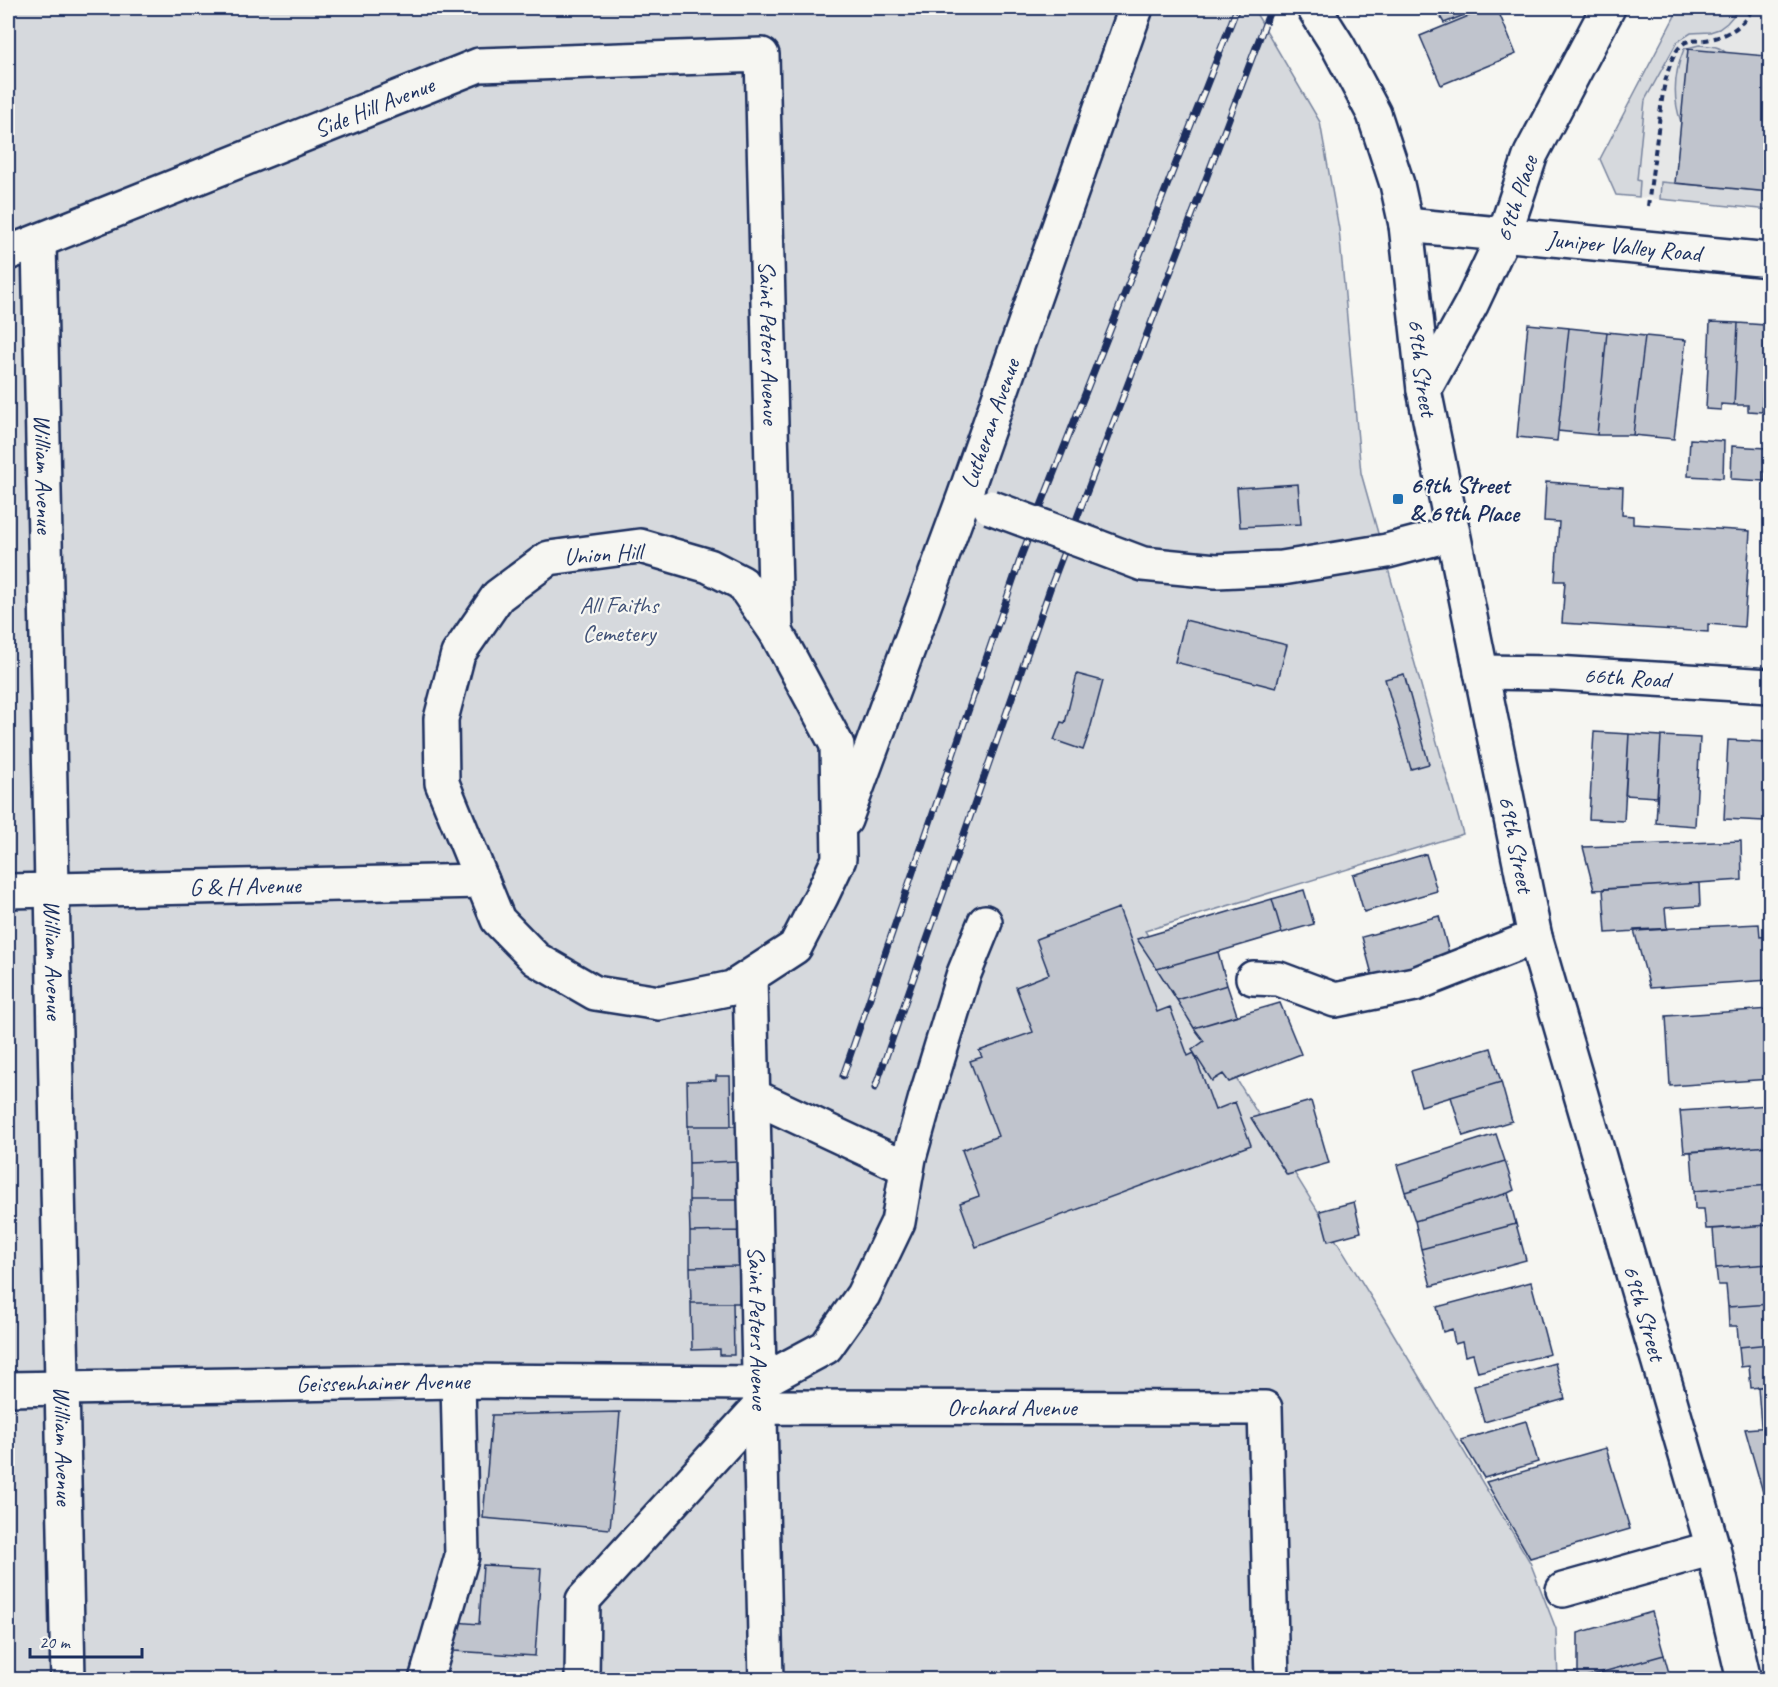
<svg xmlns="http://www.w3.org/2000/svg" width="1778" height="1687" viewBox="0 0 1778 1687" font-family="Caveat,sans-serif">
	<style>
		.built { fill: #e6e7e7 }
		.green { fill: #d6d9dd; stroke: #78849e; stroke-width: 1.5 }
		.building { fill: #c0c4cd; stroke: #1b2f5e; stroke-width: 1.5 }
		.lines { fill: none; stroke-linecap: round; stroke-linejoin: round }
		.minor-casing { stroke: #1b2f5e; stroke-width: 38 }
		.major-casing { stroke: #1b2f5e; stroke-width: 38 }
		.path { stroke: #1b2f5e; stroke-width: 4; stroke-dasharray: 6 4.5; stroke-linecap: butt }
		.minor { stroke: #f6f6f2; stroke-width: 33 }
		.major { stroke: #f6f6f2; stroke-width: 33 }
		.rail-casing { stroke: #1b2f5e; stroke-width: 7 }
		.rail { stroke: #f6f6f2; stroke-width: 4.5; stroke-dasharray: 14; stroke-linecap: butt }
		.minor-bridge-casing { stroke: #1b2f5e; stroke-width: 38; stroke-linecap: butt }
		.minor-bridge { stroke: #f6f6f2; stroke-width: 33 }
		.poi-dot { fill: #1f6fb2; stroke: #f6f6f2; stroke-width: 2 }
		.labels { text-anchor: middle; stroke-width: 4.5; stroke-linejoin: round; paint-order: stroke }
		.street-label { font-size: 24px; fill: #1b2f5e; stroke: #f6f6f2 }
		.poi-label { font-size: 24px; font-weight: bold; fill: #1b2f5e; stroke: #f6f6f2; text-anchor: start }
		.park-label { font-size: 24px; fill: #405177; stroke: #f6f6f2 }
	</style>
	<rect width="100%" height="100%" fill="#f6f6f2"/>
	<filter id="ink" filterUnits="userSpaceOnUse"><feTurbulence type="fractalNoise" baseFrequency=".0167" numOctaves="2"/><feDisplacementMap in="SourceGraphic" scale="12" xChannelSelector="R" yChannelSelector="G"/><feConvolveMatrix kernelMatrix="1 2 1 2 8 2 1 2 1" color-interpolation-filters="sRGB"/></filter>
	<g filter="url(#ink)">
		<path class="built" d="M1679,8H1770V210L1616,195L1600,159Z"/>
		<path class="green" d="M8,8H1253L1320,122L1339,229L1361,473L1463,834L1145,931L1387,1323L1530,1562L1556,1629L1558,1679L8,1680Z
			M1679,8H1740L1727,23L1719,29L1710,32L1691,33L1677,42L1645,100L1637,180L1640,181L1639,197L1616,195L1600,159Z
			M1699,45C1709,46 1719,45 1726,53L1681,122C1672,97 1674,73 1684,49Z
			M1661,182L1770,192V210L1660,199Z"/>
		<path class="building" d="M1435,8H1482L1444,23Z
			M1488,8H1497L1516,54L1441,85L1420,36Z
			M1770,8V192L1675,183L1688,49L1766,56Z
			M1710,322L1738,323L1734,405L1721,404V410L1706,409Z
			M1738,323L1765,325L1762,412L1748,411V405H1734Z
			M1528,324L1569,328L1557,441L1517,437Z
			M1569,328L1607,332L1597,435L1558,431Z
			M1607,332L1645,336L1633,435H1597Z
			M1645,336L1686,340L1674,439L1633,435Z
			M1690,439L1724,441L1723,478L1688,476Z
			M1732,446L1766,448L1764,481L1731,479Z
			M1766,448H1770V481H1764Z
			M1546,482L1623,487L1622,515L1633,516V524L1750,531L1744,627L1708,624V632L1562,623L1565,581H1555L1559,522L1544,521Z
			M1298,484L1301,524L1240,527L1237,488Z
			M1185,620L1287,645L1276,688L1175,662Z
			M1077,674L1103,681L1089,733L1083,750L1054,740L1061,722L1065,723Z
			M1404,674L1429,764L1411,769L1385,679Z
			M1594,732L1629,734L1624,821L1589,819Z
			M1629,734L1661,736L1657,797L1625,795Z
			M1661,736L1700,738L1695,826L1656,823Z
			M1728,740L1767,742L1764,821L1724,819Z
			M1767,742H1770V804H1765Z
			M1741,841L1742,880L1594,890L1583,847Z
			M1426,854L1437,891L1364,912L1353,875Z
			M1699,883L1700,906L1665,908L1667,929L1606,933L1603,889Z
			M1304,890L1314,924L1282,933L1272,899Z
			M1272,899L1282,933L1218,952L1157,969L1137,939Z
			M1119,908L1157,1012L1170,1007L1188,1056L1194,1053L1215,1110L1235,1102L1251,1145L976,1247L960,1203L979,1196L962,1150L998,1136L970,1061L982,1057L979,1051L1033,1032L1016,987L1049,974L1036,939Z
			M1439,916L1450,957L1373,978L1362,937Z
			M1759,924L1760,937L1770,936V980L1650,988L1634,930Z
			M1218,952L1227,985L1177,1000L1157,969Z
			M1227,985L1237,1015L1194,1028L1177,1000Z
			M1280,1003L1301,1054L1229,1082L1223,1074L1212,1081L1192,1050L1204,1041L1194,1028Z
			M1770,1009V1079L1670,1086L1666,1016Z
			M1491,1048L1501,1082L1421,1106L1411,1071Z
			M716,1076H730L731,1126H688L687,1081L716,1080Z
			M1501,1082L1512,1121L1463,1136L1451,1097Z
			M1311,1101L1329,1163L1287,1175L1251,1118Z
			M1770,1105V1146L1684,1152L1680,1111Z
			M688,1126H736L737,1161L689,1163Z
			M1496,1134L1505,1161L1405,1192L1397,1165Z
			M1770,1146V1185L1694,1191L1691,1152Z
			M737,1161L738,1200H689V1163Z
			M1505,1161L1514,1190L1508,1193L1415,1221L1405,1192Z
			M1770,1185V1225L1706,1229L1704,1209H1695L1694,1191Z
			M1508,1193L1516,1224L1421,1249L1415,1221Z
			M689,1200H738V1231L690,1232Z
			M1354,1202L1361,1232L1328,1241L1320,1211Z
			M1516,1224L1526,1260L1431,1286L1421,1249Z
			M1770,1225V1264L1716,1268L1713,1229Z
			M738,1231L739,1266L690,1267V1232Z
			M1770,1264V1304L1728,1307L1726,1285H1718L1716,1268Z
			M739,1266V1303H691L690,1267Z
			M1531,1282L1550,1354L1478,1372L1473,1354L1465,1356L1462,1342L1455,1344L1452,1329L1443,1332L1437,1307Z
			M691,1303H733L734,1355H720V1349L692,1350Z
			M1770,1304V1344L1739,1347L1737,1326H1729L1728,1307Z
			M1770,1344V1386L1751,1388L1749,1366L1741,1367L1739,1347Z
			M1555,1363L1565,1399L1484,1422L1474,1386Z
			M1770,1386V1425L1761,1426L1758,1387Z
			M620,1412L610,1529L483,1518L492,1415Z
			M1526,1421L1538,1462L1484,1478L1461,1440Z
			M1770,1427V1517L1745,1429Z
			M1606,1448L1630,1529L1530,1558L1486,1482Z
			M483,1565L541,1568L535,1656L454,1651L455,1622L479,1624Z
			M1652,1612L1664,1655L1578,1679V1633Z
			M1664,1655L1671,1680H1578V1679Z"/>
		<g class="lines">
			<defs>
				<g id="minor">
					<path id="s1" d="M1406,225L1770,260"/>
					<path id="s2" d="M39,242L68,1680"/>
					<path id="s3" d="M8,253L479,65L762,55L776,632"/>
					<path id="s4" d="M1424,390L1472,303L1504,235L1531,154L1608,8"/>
					<path d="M640,546L709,566L742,583L776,632L837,745L839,859L821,897L795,947L732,988L659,1003L595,993L536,959L498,920L442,783L441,719L458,654L498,596L549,558Z"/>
					<path d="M1098,547L1143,564L1216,571L1282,568L1387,551L1452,534"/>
					<path id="s5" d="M1481,672L1555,673L1770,686"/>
					<path id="s6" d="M845,820L964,497L1136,8"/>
					<path id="s7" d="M8,891L482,881"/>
					<path id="s8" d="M750,977L766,1680"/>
					<path d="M1253,978L1279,979L1335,1000L1415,984L1535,937"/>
					<path d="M753,1096L907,1168"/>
					<path id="s9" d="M8,1389L458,1381L759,1383L826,1347L863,1295L898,1222L909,1158L926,1097L963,976L985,922"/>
					<path d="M1563,1590L1713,1548"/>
					<path d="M426,1680L462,1556L458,1381"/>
					<path id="s10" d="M582,1680L583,1600L759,1407L1265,1408L1272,1680"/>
				</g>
				<g id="major">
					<path id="s11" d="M1314,8L1338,46L1374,114L1397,184L1406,225L1424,390L1535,937L1713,1548L1744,1680"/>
				</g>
			</defs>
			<use href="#minor" class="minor-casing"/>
			<use href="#major" class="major-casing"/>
			<path class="path" d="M1648,206L1663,92C1666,77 1672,49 1686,42C1692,40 1699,41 1705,40C1726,37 1743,27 1753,8"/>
			<use href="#minor" class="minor"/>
			<use href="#major" class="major"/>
			<defs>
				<path id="rail" d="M843,1076L1022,554L1237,8
					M875,1088L1051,586L1271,8"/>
			</defs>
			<use href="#rail" class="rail-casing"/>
			<use href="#rail" class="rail"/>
			<defs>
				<path id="minor-bridge" d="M990,507L1098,547"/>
			</defs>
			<use href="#minor-bridge" class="minor-bridge-casing"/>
			<use href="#minor-bridge" class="minor-bridge"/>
		</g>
	</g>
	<rect class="poi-dot" x="1392" y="493" width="12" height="12" rx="3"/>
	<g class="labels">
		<g class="street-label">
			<text dy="8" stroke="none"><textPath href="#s3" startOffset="394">Side Hill Avenue</textPath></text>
			<text dy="8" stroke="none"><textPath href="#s4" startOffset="213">69th Place</textPath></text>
			<text dy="8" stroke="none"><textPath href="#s1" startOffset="219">Juniper Valley Road</textPath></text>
			<text dy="8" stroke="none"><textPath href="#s3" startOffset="1078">Saint Peters Avenue</textPath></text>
			<text dy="8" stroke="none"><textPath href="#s11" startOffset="381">69th Street</textPath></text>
			<text dy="8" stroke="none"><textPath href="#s6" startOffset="422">Lutheran Avenue</textPath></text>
			<text dy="8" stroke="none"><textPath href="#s2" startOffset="232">William Avenue</textPath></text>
			<text transform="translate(603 554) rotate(-4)" y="8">Union Hill</text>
			<text dy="8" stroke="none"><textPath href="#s5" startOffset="146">66th Road</textPath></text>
			<text dy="8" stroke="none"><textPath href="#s11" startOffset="867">69th Street</textPath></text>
			<text dy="8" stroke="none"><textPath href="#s7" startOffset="237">G &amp; H Avenue</textPath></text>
			<text dy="8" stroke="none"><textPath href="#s2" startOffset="718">William Avenue</textPath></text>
			<text dy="8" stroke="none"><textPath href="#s11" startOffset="1353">69th Street</textPath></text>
			<text dy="8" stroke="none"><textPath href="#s8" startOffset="351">Saint Peters Avenue</textPath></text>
			<text dy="8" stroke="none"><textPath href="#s9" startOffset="375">Geissenhainer Avenue</textPath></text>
			<text dy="8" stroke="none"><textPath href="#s10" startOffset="594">Orchard Avenue</textPath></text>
			<text dy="8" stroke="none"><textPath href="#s2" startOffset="1204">William Avenue</textPath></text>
		</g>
		<g class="poi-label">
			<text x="1410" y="493">69th Street<tspan x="1410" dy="28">&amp; 69th Place</tspan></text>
		</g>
		<g class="park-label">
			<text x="619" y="613">All Faiths<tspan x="619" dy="28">Cemetery</tspan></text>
		</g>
	</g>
	<rect width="1778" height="1687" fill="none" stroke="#f6f6f2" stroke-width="30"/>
	<rect x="15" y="15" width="1748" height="1657" fill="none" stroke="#1b2f5e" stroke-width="2" filter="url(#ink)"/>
	<path d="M30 1648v9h112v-9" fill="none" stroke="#1b2f5e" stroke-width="3"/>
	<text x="39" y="1648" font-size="18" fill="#1b2f5e" stroke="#f6f6f2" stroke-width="4.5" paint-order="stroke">20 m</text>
</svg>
